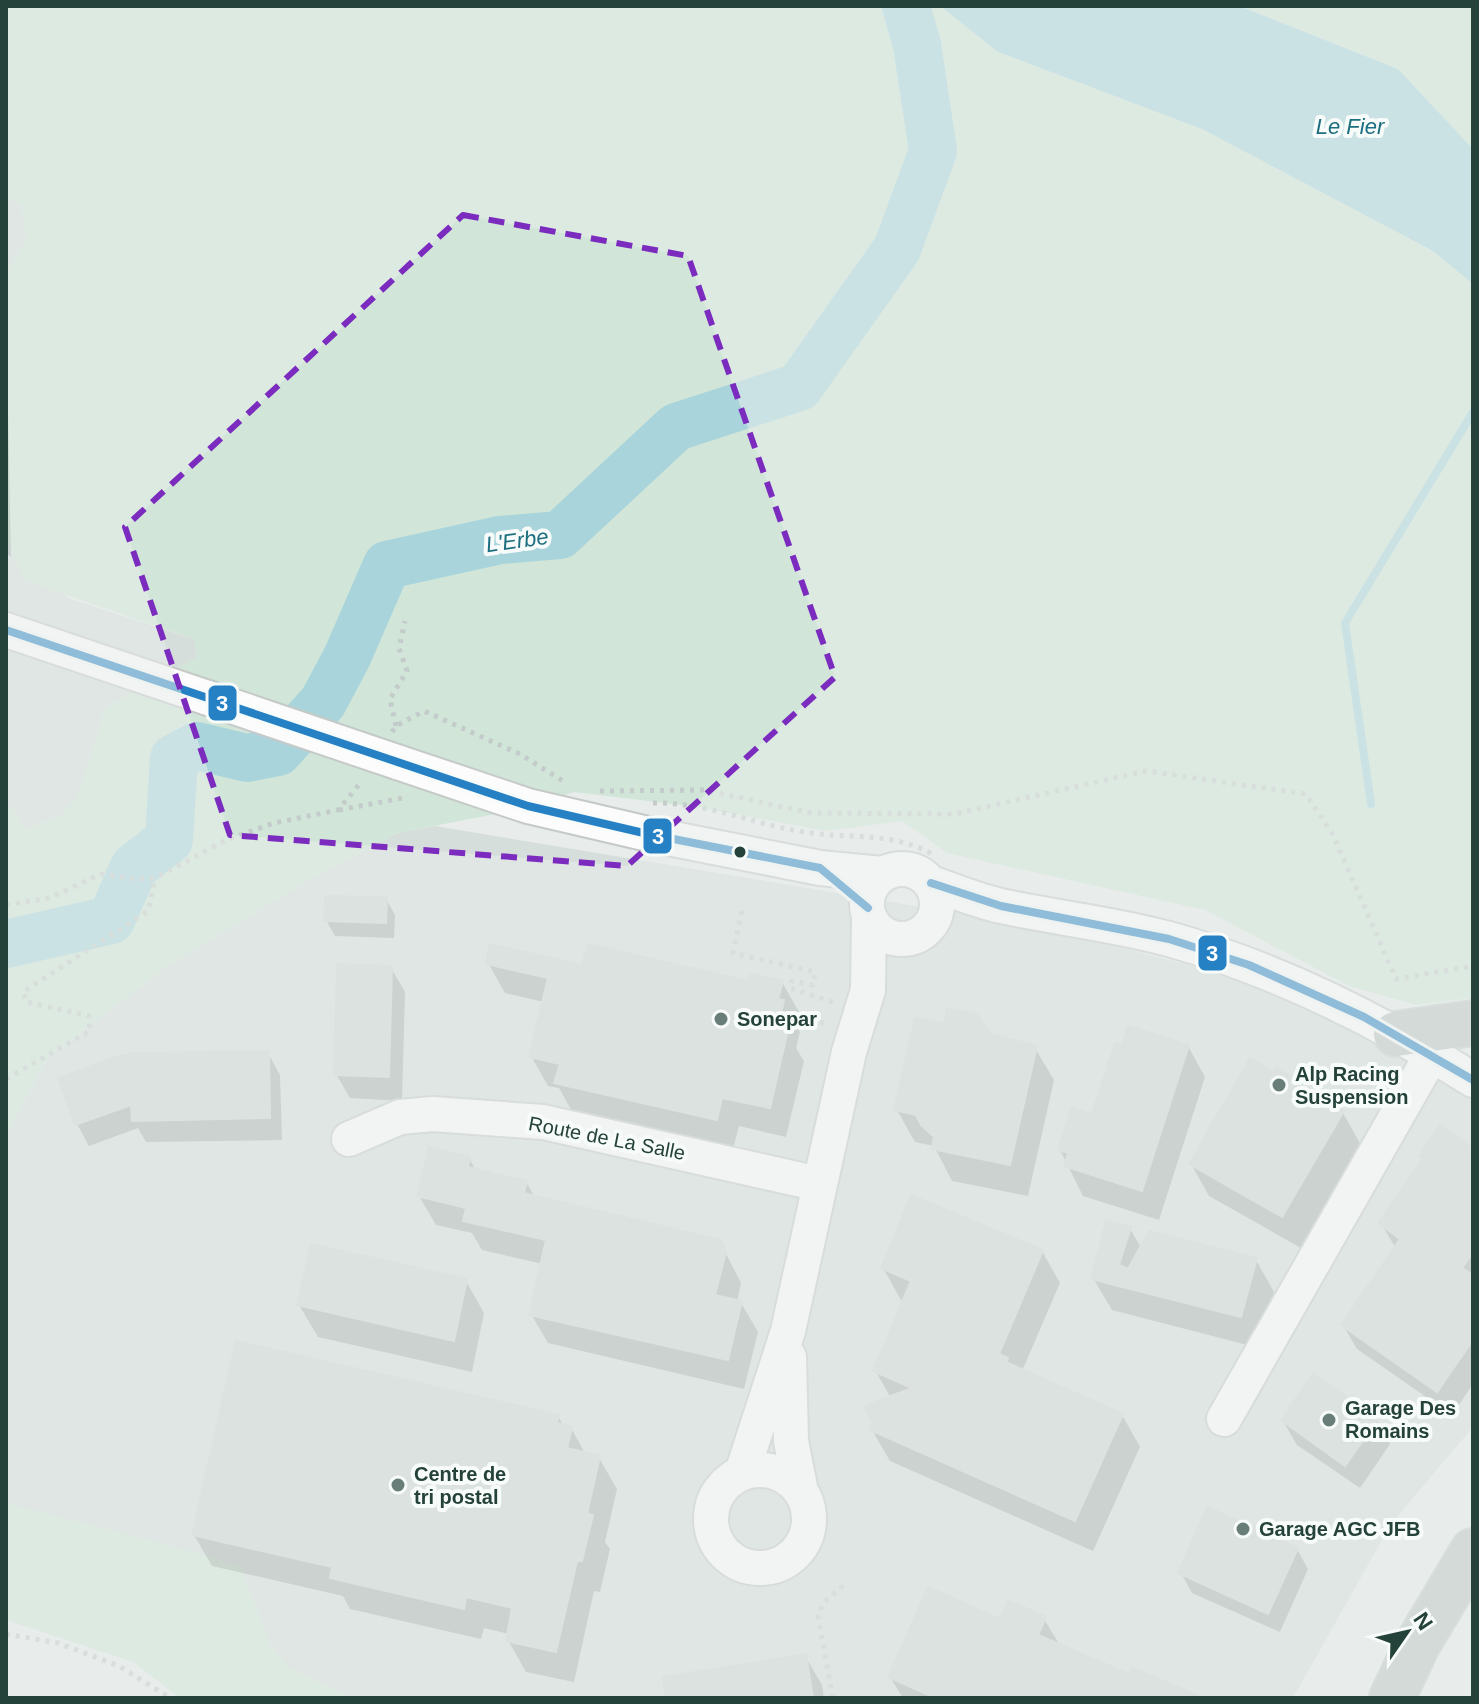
<svg xmlns="http://www.w3.org/2000/svg" width="1479" height="1704" viewBox="0 0 1479 1704" font-family="Arial,sans-serif">
	<style>
		.built { fill: #d6dedb }
		.green { fill: #d1e6d8 }
		.water { fill: #a9d4db }
		.shadow { fill: #0003 }
		.lines { fill: none; stroke-linecap: round; stroke-linejoin: round }
		.stream { stroke: #a9d4db; stroke-width: 8 }
		.river { stroke: #a9d4db; stroke-width: 48 }
		.building { fill: #cfd4d2; stroke: #d1d6d4; stroke-width: 2 }
		.minor-casing { stroke: #c5cac8; stroke-width: 38 }
		.highway-casing { stroke: #c3ccc9; stroke-width: 48 }
		.path { stroke: #c3ccca; stroke-width: 5; stroke-dasharray: 4 6; stroke-linecap: butt }
		.minor { stroke: #fcfcfc; stroke-width: 34 }
		.highway { stroke: #bcc4c2; stroke-width: 44 }
		.minor-bridge-casing { stroke: #c5cac8; stroke-width: 38; stroke-linecap: butt }
		.minor-bridge { stroke: #fcfcfc; stroke-width: 34 }
		.bus-1-casing { stroke: #f7fbf9; stroke-width: 14 }
		.bus-1 { stroke: #2581c4; stroke-width: 8 }
		.marked { fill: none; stroke: #7b2cbf; stroke-width: 6; stroke-dasharray: 16 10; stroke-linejoin: round }
		.bus-dot { fill: #24423a; stroke: #f7fbf9; stroke-width: 3 }
		.poi-dot { fill: #697e78; stroke: #f7fbf9; stroke-width: 3 }
		.labels { text-anchor: middle; stroke-width: 8; stroke-linejoin: round; paint-order: stroke }
		.poi-label { font-size: 20px; font-weight: bold; fill: #24423a; stroke: #f7fbf9; text-anchor: start }
		.street-label { font-size: 20px; fill: #24423a; stroke: #f7fbf9 }
		.water-label { font-size: 22px; font-style: italic; fill: #1c6f80; stroke: #f7fbf9 }
		.line-badge { stroke: #f7fbf9; stroke-width: 3 }
		.badge-label { font-size: 22px; text-anchor: middle; font-weight: bold; fill: #fff }
	</style>
	<rect width="100%" height="100%" fill="#e8edeb"/>
	<path class="built" d="M6,198L21,204L26,239L6,274Z
		M6,500L8,542L68,598L194,639L197,657L105,708L78,796L60,816L25,830L14,810L6,804Z
		M435,826L1035,926L1256,982L1458,1086L1473,1098V1427L1391,1524L1293,1698H351L289,1668L270,1645L241,1567L6,1504V1136L47,1059L169,965L309,880L397,833Z"/>
	<path class="green" d="M6,6H940L998,52L1202,129L1433,251L1473,284V998L1416,1005L1349,986L1205,910L947,853L902,821L826,831L697,807L574,792L511,811L397,833L309,880L169,965L47,1059L6,1136V804L14,810L25,830L60,816L78,796L105,708L197,657L194,639L25,581L8,542L6,274L26,239L21,204L6,198Z
		M1239,6H1473V149L1398,69Z
		M6,1503L210,1556L241,1567L270,1645L289,1668L351,1698H180L133,1662L6,1620Z"/>
	<path class="water" d="M940,6H1239L1398,69L1473,149V284L1433,251L1202,129L998,52Z"/>
	<path class="shadow" d="M6,356L7,358L11,557L6,553Z
		M386,899L395,915L394,938L335,936L326,920Z
		M488,963L584,968L750,984L782,982L799,1012L796,1025L800,1032L796,1048L804,1061L786,1137L739,1126L733,1149L573,1113L559,1088L548,1086L531,1056L544,1002L505,993Z
		M391,968L405,992L402,1101L350,1098L336,1074Z
		M945,1026L1035,1048L1054,1080L1028,1196L952,1181L934,1146L915,1142L897,1110Z
		M1188,1046L1205,1077L1159,1220L1083,1196L1060,1150L1093,1116Z
		M268,1053L280,1075L282,1140L146,1142L138,1128L89,1146L77,1124Z
		M1275,1075L1292,1080L1296,1087L1343,1113L1361,1145L1301,1248L1209,1196L1191,1164Z
		M1473,1150V1384L1452,1415L1357,1349L1343,1325L1395,1247L1381,1223L1423,1160L1421,1156Z
		M469,1158L476,1171L526,1182L535,1197L720,1242L741,1283L737,1302L741,1303L758,1332L744,1389L548,1343L531,1314L543,1264L482,1250L472,1233L436,1225L419,1196Z
		M1130,1229L1142,1249L1256,1260L1274,1292L1259,1348L1112,1310L1093,1278Z
		M1042,1251L1060,1283L1022,1371L1122,1415L1140,1447L1093,1551L890,1461L872,1430L891,1398L875,1370L905,1301L901,1300L883,1268Z
		M466,1281L484,1313L472,1372L318,1337L299,1305Z
		M558,1416L564,1427L571,1428L586,1455L599,1458L617,1489L605,1542L610,1549L600,1592L594,1591L574,1682L526,1672L508,1640L509,1634L484,1628L481,1639L350,1609L343,1596L212,1566L194,1535Z
		M1377,1420L1390,1444L1360,1488L1297,1445L1283,1421Z
		M1297,1549L1308,1569L1280,1632L1192,1593L1181,1573Z
		M1044,1619L1061,1647L1179,1698H903L890,1677L1001,1621Z
		M805,1656L822,1685L824,1698H666Z"/>
	<g class="lines">
		<path class="stream" d="M1371,804L1345,623L1473,412"/>
		<path class="river" d="M6,944L111,920L134,867L169,840L174,758L197,746L247,758L278,752L323,702L347,657L387,565L500,540L560,535L676,427L799,387L897,249L933,151L917,45L906,6"/>
	</g>
	<path class="building" d="M325,896L387,897L386,923L324,921Z
		M490,944L582,965L588,944L748,981L751,974L783,981L778,999L784,1000L778,1028L788,1030L770,1108L722,1098L717,1120L554,1083L560,1064L529,1057L548,978L486,964Z
		M337,964L392,966L389,1077L334,1075Z
		M947,1008L978,1015L990,1034L1037,1046L1010,1165L932,1149L934,1137L921,1125L916,1115L894,1110L915,1018L944,1024Z
		M1128,1026L1189,1045L1142,1191L1064,1166L1068,1153L1058,1150L1071,1108L1092,1114L1115,1043L1122,1045Z
		M269,1051L270,1118L132,1121L131,1105L75,1125L58,1078L121,1055H130V1053Z
		M1250,1058L1274,1072L1276,1068L1293,1078L1291,1082L1344,1111L1282,1217L1189,1164Z
		M1440,1125L1473,1148V1253L1462,1268L1473,1275V1340L1437,1392L1341,1325L1400,1239L1378,1223L1423,1158L1419,1156Z
		M429,1147L470,1157L468,1167L527,1181L524,1193L721,1240L726,1252L715,1295L742,1301L728,1360L529,1315L546,1240L463,1221L466,1208L417,1196Z
		M911,1195L1043,1250L999,1354L1008,1358L1006,1362L1123,1414L1075,1521L870,1430L872,1423L864,1406L912,1388L873,1371L911,1281L881,1268Z
		M1106,1221L1131,1227L1119,1265L1128,1269L1149,1231L1257,1258L1241,1317L1091,1279Z
		M311,1244L467,1279L454,1341L297,1305Z
		M236,1341L559,1415L557,1423L572,1427L567,1448L600,1456L587,1514L593,1515L582,1561H577L556,1652L506,1641L512,1608L466,1597L464,1609L330,1578L332,1567L192,1535Z
		M1313,1373L1378,1419L1345,1466L1281,1420Z
		M1207,1507L1298,1548L1268,1614L1178,1573Z
		M928,1587L1000,1619L1008,1600L1046,1617L1038,1635L1129,1674L1132,1667L1203,1698H935L888,1677Z
		M806,1654L813,1698H666L663,1677Z"/>
	<g class="lines">
		<defs>
			<path id="minor" d="M6,630L208,698
				M397,762L528,806L648,834L820,868L882,874
				M867 904a35 35 0 1 1 70 0a35 35 0 1 1-70 0Z
				M931,883C954,891 978,901 1001,906C1057,918 1114,924 1169,939C1276,969 1380,1021 1473,1080
				M349,1139L400,1117L433,1114L543,1122L819,1184
				M789,1357L791,1441L801,1492
				M1224,1419L1432,1054
				M711 1519a49 49 0 1 1 98 0a49 49 0 1 1-98 0Z
				M742,1473L788,1331L849,1052L868,990L869,917"/>
			<path id="highway" d="M1396,1034L1473,1023
				M1392,1698L1417,1645L1473,1551"/>
		</defs>
		<use href="#minor" class="minor-casing"/>
		<use href="#highway" class="highway-casing"/>
		<path class="path" d="M396,726L390,699L407,671L399,648L405,621
			M392,732L396,726L424,711L520,754L566,783
			M600,791L704,790L811,813L954,814L1146,771L1306,794L1333,835L1396,979L1473,966
			M653,803C708,802 757,826 811,833C854,839 893,832 932,854
			M339,810L408,797
			M6,905L49,898L101,874L135,879L155,878L226,840L274,823L338,810L362,781
			M742,911L733,953L815,972L813,985L792,981L790,988L833,1002
			M781,1013L827,1024
			M6,1079L90,1031L89,1016L26,1002L23,992L148,911L155,878
			M6,1634L58,1643L119,1666L170,1698
			M833,1698L818,1616L823,1603L844,1585"/>
		<use href="#minor" class="minor"/>
		<use href="#highway" class="highway"/>
		<defs>
			<path id="minor-bridge" d="M208,698L397,762"/>
		</defs>
		<use href="#minor-bridge" class="minor-bridge-casing"/>
		<use href="#minor-bridge" class="minor-bridge"/>
		<defs>
			<path id="bus-1" d="M6,630L528,806L648,834L820,868L868,908
				M931,883L1001,906L1169,939L1249,965L1364,1017L1473,1080"/>
		</defs>
		<use href="#bus-1" class="bus-1-casing"/>
		<use href="#bus-1" class="bus-1"/>
	</g>
	<path d="M0 0H1479V1704H0ZM463,215L688,256L835,677L627,866L230,835L125,527Z" fill="#e8edeb" fill-opacity=".55" fill-rule="evenodd"/>
	<path class="marked" d="M463,215L688,256L835,677L627,866L230,835L125,527Z"/>
	<circle class="bus-dot" cx="740" cy="852" r="7"/>
	<g class="poi-dot">
		<circle cx="721" cy="1019" r="8"/>
		<circle cx="1279" cy="1085" r="8"/>
		<circle cx="1329" cy="1420" r="8"/>
		<circle cx="398" cy="1485" r="8"/>
		<circle cx="1243" cy="1529" r="8"/>
	</g>
	<g class="labels">
		<g class="poi-label">
			<text x="737" y="1026">Sonepar</text>
			<text x="1295" y="1081">Alp Racing<tspan x="1295" dy="23">Suspension</tspan></text>
			<text x="1345" y="1415">Garage Des<tspan x="1345" dy="23">Romains</tspan></text>
			<text x="414" y="1481">Centre de<tspan x="414" dy="23">tri postal</tspan></text>
			<text x="1259" y="1536">Garage AGC JFB</text>
		</g>
		<g class="street-label">
			<text transform="translate(607 1138) rotate(11)" y="7">Route de La Salle</text>
		</g>
		<g class="water-label">
			<text x="1350" y="134">Le Fier</text>
			<text transform="translate(517 540) rotate(-8)" y="8">L'Erbe</text>
		</g>
	</g>
	<g class="line-badge">
		<rect x="207" y="684" width="31" height="38" rx="8" fill="#2581c4"/>
		<rect x="642" y="817" width="31" height="38" rx="8" fill="#2581c4"/>
		<rect x="1197" y="934" width="31" height="38" rx="8" fill="#2581c4"/>
	</g>
	<g class="badge-label">
		<text x="222" y="711">3</text>
		<text x="658" y="844">3</text>
		<text x="1212" y="961">3</text>
	</g>
	<rect width="1479" height="1704" fill="none" stroke="#24423a" stroke-width="16"/>
	<g transform="translate(1407 1632) rotate(56)" stroke="#f7fbf9" stroke-width="6" paint-order="stroke">
	<path d="M0-6L14 30L0 20L-14 30Z" fill="#24423a"/>
	<text y="-12" font-size="22" font-weight="bold" text-anchor="middle" fill="#24423a">N</text>
	</g>
</svg>
